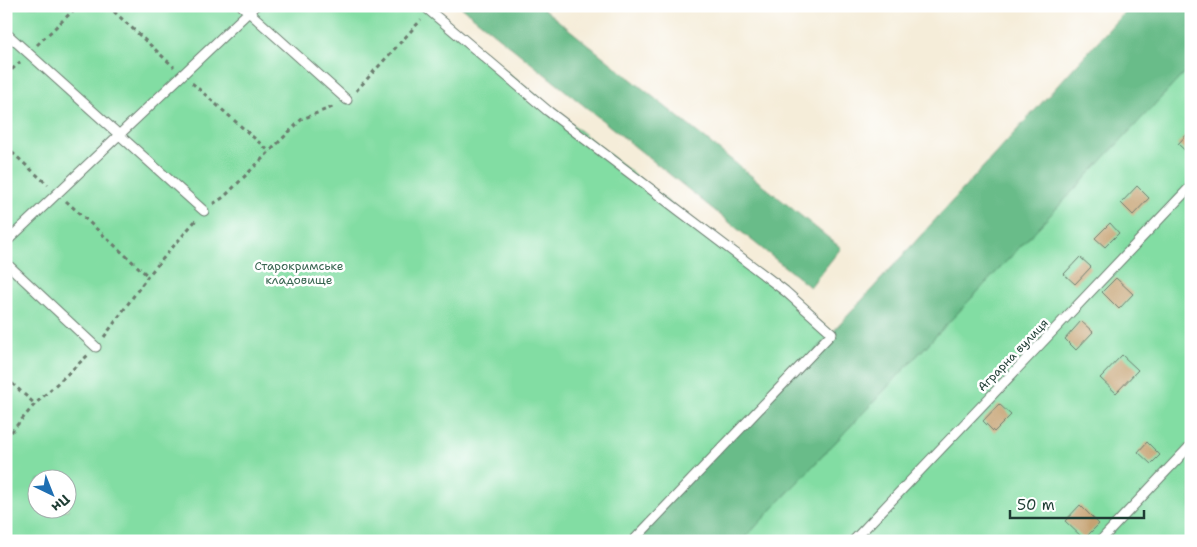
<svg xmlns="http://www.w3.org/2000/svg" width="1197" height="547" viewBox="0 0 1197 547" font-family="'Shantell Sans',sans-serif">
	<style>
		.green { fill: #82dda3; stroke: #508d6c; fill-rule: evenodd }
		.forest { fill: #69bc89; stroke: #447c5e }
		.building { fill: #c5a272 }
		.lines { fill: none; stroke-linecap: round; stroke-linejoin: round }
		.lane-casing { stroke: #6a7b6e; stroke-width: 11 }
		.path { stroke: #6a7b6e; stroke-width: 3; stroke-dasharray: 4 4; stroke-linecap: butt }
		.lane { stroke: #fff; stroke-width: 9 }
		.labels { text-anchor: middle; stroke-width: 5; stroke-linejoin: round; paint-order: stroke }
		.park-label { font-size: 12px; fill: #386550; stroke: #fff }
		.street-label { font-size: 12px; fill: #1f3d34; stroke: #fff }
	</style>
	<rect width="100%" height="100%" fill="#fff"/>
	<filter id="ink" filterUnits="userSpaceOnUse"><feTurbulence type="fractalNoise" baseFrequency=".02" numOctaves="2"/><feDisplacementMap in="SourceGraphic" scale="10" xChannelSelector="R" yChannelSelector="G"/><feConvolveMatrix kernelMatrix="1 2 1 2 8 2 1 2 1" color-interpolation-filters="sRGB"/></filter>
	<filter id="wash" filterUnits="userSpaceOnUse"><feTurbulence type="fractalNoise" baseFrequency=".0096" numOctaves="4" result="noise"/><feDisplacementMap in="SourceGraphic" scale="20" xChannelSelector="R" yChannelSelector="G"/><feGaussianBlur stdDeviation="1.12" result="paint"/><feColorMatrix in="noise" values="0 0 0 0 0 0 0 0 0 0 0 0 0 0 0 0 0 1.4 0 .05"/><feComposite in="paint" operator="in"/></filter>
	<g filter="url(#wash)">
		<rect width="100%" height="100%" fill="#f5edd9"/>
		<path class="green" d="M6,6H424L832,333L633,541H6ZM38,480H68V510H38Z
			M1191,66V541H742Z"/>
		<path class="forest" d="M460,6H540L841,248L810,287Z
			M1130,6H1191V66L742,541H633L832,333Z"/>
		<g id="blocks">
			<path class="building" d="M1191,130V156L1178,144Z
				M1137,186L1149,198L1133,215L1121,203Z
				M1110,223L1119,233L1105,247L1095,238Z
				M1080,257L1091,267L1075,284L1064,274Z
				M1116,278L1133,294L1119,309L1102,292Z
				M1081,321L1093,332L1076,350L1065,339Z
				M1122,355L1138,370L1116,393L1100,378Z
				M999,404L1011,415L994,432L983,421Z
				M1147,442L1160,455L1151,464L1138,452Z
				M1080,505L1099,524L1084,539L1065,521Z"/>
		</g>
	</g>
	<g filter="url(#ink)">
		<use href="#blocks" fill-opacity="0" stroke="#6a7b6e" stroke-width="1"/>
		<g class="lines">
			<defs>
				<path id="lane" d="M242,6L347,100
					M424,6L548,111L785,291L832,333L633,541
					M6,33L204,211
					M6,242L255,6
					M6,263L96,347
					M853,541L1191,186
					M1100,541L1191,445"/>
			</defs>
			<use href="#lane" class="lane-casing"/>
			<path class="path" d="M108,6L174,67
				M37,45L78,6
				M6,75L20,62
				M192,83L270,152
				M356,91L421,20
				M6,147L48,185
				M66,201L148,276
				M213,204L224,197L302,119L335,106
				M104,337L148,276L196,220
				M6,378L35,404
				M6,438L35,404L88,355"/>
			<use href="#lane" class="lane"/>
		</g>
	</g>
	<g class="labels">
		<g class="park-label">
			<text x="299" y="270">Старокримське<tspan x="299" dy="14">кладовище</tspan></text>
		</g>
		<g class="street-label">
			<text transform="translate(1013 355) rotate(-46)" y="4">Аграрна вулиця</text>
		</g>
	</g>
	<rect width="1197" height="547" fill="none" stroke="#fff" stroke-width="25"/>
	<g transform="translate(52 494) rotate(137)"><circle r="24" fill="#ffffff" stroke="#a5b1ae"/>
	<path d="M0-4L9 19L0 12L-9 19Z" fill="#1f6fb2"/>
	<text y="-8" font-size="14" font-weight="bold" text-anchor="middle" fill="#1f3d34">Пн</text>
	</g>
	<path d="M1010 510v8h134v-8" fill="none" stroke="#1f3d34" stroke-width="2.5"/>
	<text x="1017" y="510" font-size="15" fill="#1f3d34" stroke="#ffffff" stroke-width="4" paint-order="stroke">50 m</text>
</svg>
